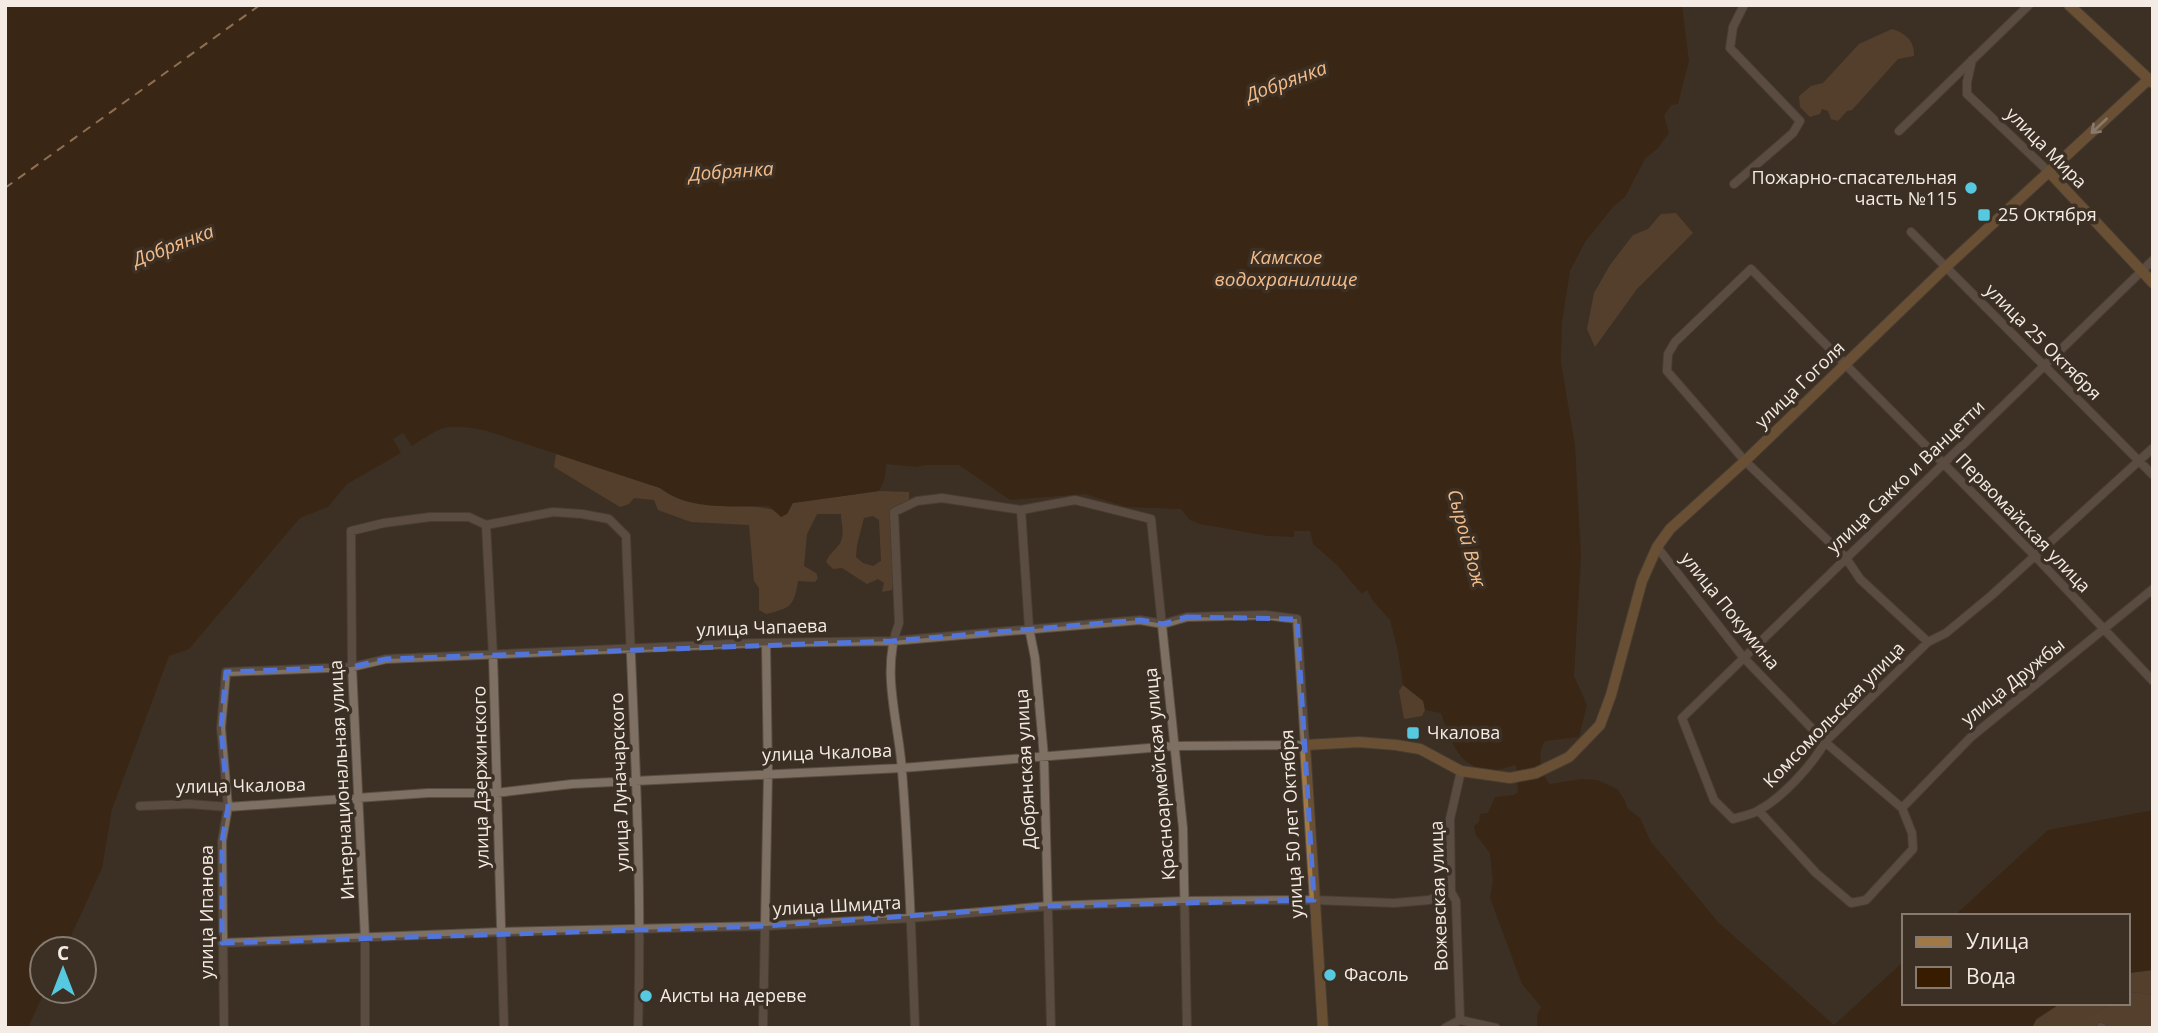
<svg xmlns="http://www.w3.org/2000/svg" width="2158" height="1033" viewBox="0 0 2158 1033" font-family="'Open Sans',sans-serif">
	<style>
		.green { fill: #73553b }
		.forest { fill: #725235; fill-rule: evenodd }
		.water { fill: #371c00 }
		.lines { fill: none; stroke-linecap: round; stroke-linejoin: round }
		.ferry { stroke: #f3bc8b; stroke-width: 2; stroke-dasharray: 9 7; stroke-linecap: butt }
		.street-casing { stroke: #594f45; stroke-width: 10 }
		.secondary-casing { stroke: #594f45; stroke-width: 12 }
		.street { stroke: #7f7064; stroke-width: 8 }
		.secondary { stroke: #a17947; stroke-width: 10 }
		.oneway { stroke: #e3d4c5 }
		.marked { fill: none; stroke: #5275db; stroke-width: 5; stroke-dasharray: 14 9; stroke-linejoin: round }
		.poi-dot { fill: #56c9e0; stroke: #3c3025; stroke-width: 2.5 }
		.labels { text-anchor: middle; stroke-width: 7; stroke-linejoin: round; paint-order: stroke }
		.street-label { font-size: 18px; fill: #f3ebe4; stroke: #3c3025 }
		.poi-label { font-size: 18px; fill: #f3ebe4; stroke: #3c3025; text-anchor: start }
		.water-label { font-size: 19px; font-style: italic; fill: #f3bc8b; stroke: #3c3025 }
	</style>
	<rect width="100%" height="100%" fill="#3c3025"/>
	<path class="green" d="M2132,992L2153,995V1028H2068L2112,1003H2128V994Z"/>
	<path class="forest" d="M1892,29C1905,33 1915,41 1914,56L1898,59L1852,110L1847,111L1838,121L1831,119L1828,111L1822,109L1820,114L1810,117L1800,107L1799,96L1811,86L1823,83L1859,44Z
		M1676,213L1693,233L1637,289L1595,347L1587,329L1594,293L1610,265L1633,235L1648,229L1661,214Z
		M556,454L660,488C698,517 745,497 787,514L792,503L879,491L909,492V501L890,511L894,565L892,590L882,592L884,583L878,579L867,584L842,568L833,569L826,562C830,551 840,548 842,538C844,531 841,521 841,514H817L807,534L804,566L816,573L818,578L815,582L798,581C794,606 791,608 766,614L759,610V588L754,581L749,525L691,522L658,510L654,500L634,498L629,504L620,507L554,467ZM873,516L879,520L881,561L873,566L863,563L856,557L857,545L864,518Z
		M1403,685L1424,701L1425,710L1422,716L1404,719L1399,691Z
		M2153,970V995L2132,992L2128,994V973Z
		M2061,1003H2112L2071,1027L2032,1028L2036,1020Z"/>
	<path class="water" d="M5,5H1682L1689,61L1678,104L1671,105L1664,116L1669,133L1658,148L1645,159L1625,197L1613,207L1585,242L1570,271L1562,322L1561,363L1575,445L1581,557L1574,676L1587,705L1579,737L1545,741C1537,753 1540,774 1550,784L1581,779L1597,780L1617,789L1624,799L1628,809L1640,818L1651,842L1719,923L1834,1025L1904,961V1003H2061L2036,1019L2032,1028H1537V1015L1541,1007L1522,984L1490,898L1493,881L1490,853L1476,835L1474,826L1479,822L1480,814L1488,813L1495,797L1514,795L1518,792L1516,765C1509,766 1501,770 1494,770C1459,771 1450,740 1441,713L1425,710L1423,701L1403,685L1398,651L1390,620L1373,601L1367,590L1362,594L1336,564L1313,544L1310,531H1294V537L1268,536L1200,524L1190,520L1181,509L1126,507L1085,494L1010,500L959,465H925L916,467L886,464L885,478L879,491L793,503L787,514L781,517L769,506C733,506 690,511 660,488L484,430C445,424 444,425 412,446L403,433L393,439L401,453L347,484L328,507L300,518L189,649L169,656L112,809L102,868L65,949H42V991H45L30,1023V1028H5Z
		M2153,810V970L2128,973V916H1954L2048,830Z"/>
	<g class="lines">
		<path class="ferry" d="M5,188L260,5"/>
		<defs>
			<path id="street" d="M1972,60L1967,82V94L2049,172
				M1899,131L2029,5
				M1734,184L1793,133L1800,121L1730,48L1733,27L1744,5
				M1911,232L2153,475
				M2153,260L1682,718L1714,800L1733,819C1741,816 1752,815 1759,810C1782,798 1813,764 1825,742L1928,642L1946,633L1992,595L2153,448
				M1021,510L1029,628L1035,658L1044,757L1051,1028
				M486,525L493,655L504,1028
				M1657,547L1743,657L1825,742L1902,808L1912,833L1913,849L1866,900L1851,903L1816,873L1759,811
				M1928,642L1860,579L1846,558L1745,461L1667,371L1668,354L1675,342L1751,269L2035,556L2153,681
				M140,806L189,804L228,807L428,793H496L572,784L902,768L1174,746L1305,745L1297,619L1265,615L1187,617L1163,624L1140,620L892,641L756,643L386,659L352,667L226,672L221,728L228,807L222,841L224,1028
				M1902,808L1971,737L2153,589
				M222,943L501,932L765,926L911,918L1049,906L1185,901L1314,900L1394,903L1429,900L1451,892
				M1460,1020L1456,901L1451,892L1450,819L1461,771
				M1460,1020L1496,1028
				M2101,1027L2103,1028
				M365,1028V938L352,667L351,531L384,523L430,517H469L486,525L553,512L582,514L609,519L626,536C632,700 643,862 638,1028
				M763,1028L768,773L766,644
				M915,1028C912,942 909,856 902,771C899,722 880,672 899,623L894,512L917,501L942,498L1021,510L1075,500L1151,519L1183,828L1187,1028
				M1445,1028L1460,1020"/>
			<path id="secondary" d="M2069,5L2153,83
				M2049,172L2153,283
				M1323,1028L1305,745L1359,742L1396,745L1420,749L1461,771L1510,778L1536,773L1569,757L1600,725L1611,695L1642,581L1657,547L1670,529L1745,461L1946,267L2149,79"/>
		</defs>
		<use href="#street" class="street-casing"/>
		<use href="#secondary" class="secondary-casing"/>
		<use href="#street" class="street"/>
		<use href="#secondary" class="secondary"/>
	</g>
	<defs><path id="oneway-shaft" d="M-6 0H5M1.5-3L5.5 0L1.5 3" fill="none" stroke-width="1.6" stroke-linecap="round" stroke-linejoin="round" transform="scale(1.75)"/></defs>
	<use class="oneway" href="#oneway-shaft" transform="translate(2099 126) rotate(137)"/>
	<path d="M0 0H2158V1033H0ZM1187,617L1297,619L1314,900L1049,906L765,926L222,943V841L228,807L221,728L226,672L352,667L386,659L892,641L1140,620L1163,624Z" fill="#3c3025" fill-opacity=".55" fill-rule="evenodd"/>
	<path class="marked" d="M1187,617L1297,619L1314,900L1049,906L765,926L222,943V841L228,807L221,728L226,672L352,667L386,659L892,641L1140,620L1163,624Z"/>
	<g class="poi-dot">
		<circle cx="1971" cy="188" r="7"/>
		<rect x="1977" y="208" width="14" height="14" rx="3.5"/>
		<rect x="1406" y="726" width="14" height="14" rx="3.5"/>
		<circle cx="1330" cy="975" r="7"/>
		<circle cx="646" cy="996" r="7"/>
	</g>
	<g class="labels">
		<g class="street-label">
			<text transform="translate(2046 148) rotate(45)" y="6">улица Мира</text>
			<text transform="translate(2043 342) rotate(45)" y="6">улица 25 Октября</text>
			<text transform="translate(1800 385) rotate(-44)" y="6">улица Гоголя</text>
			<text transform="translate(1906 477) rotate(-44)" y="6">улица Сакко и Ванцетти</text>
			<text transform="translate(2023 523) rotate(46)" y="6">Первомайская улица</text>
			<text transform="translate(1730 611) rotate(51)" y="6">улица Покумина</text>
			<text transform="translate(762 628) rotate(-2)" y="6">улица Чапаева</text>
			<text transform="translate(2013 682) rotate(-39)" y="6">улица Дружбы</text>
			<text transform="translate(1834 715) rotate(-46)" y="6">Комсомольская улица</text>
			<text transform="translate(827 753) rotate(-2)" y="6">улица Чкалова</text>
			<text transform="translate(1026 769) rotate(-93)" y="6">Добрянская улица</text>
			<text transform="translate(1160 774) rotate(-95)" y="6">Красноармейская улица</text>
			<text transform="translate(481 777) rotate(-91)" y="6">улица Дзержинского</text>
			<text transform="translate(342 780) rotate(-93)" y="6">Интернациональная улица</text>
			<text transform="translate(620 782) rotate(-92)" y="6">улица Луначарского</text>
			<text transform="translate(241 786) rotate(-1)" y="6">улица Чкалова</text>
			<text transform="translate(1292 824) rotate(-93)" y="6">улица 50 лет Октября</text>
			<text transform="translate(1439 896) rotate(-92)" y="6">Вожевская улица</text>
			<text transform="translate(837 906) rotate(-3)" y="6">улица Шмидта</text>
			<text transform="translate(207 912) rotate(-90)" y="6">улица Ипанова</text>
		</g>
		<g class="poi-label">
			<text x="1957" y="184" text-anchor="end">Пожарно-спасательная<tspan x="1957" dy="21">часть №115</tspan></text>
			<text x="1998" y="221">25 Октября</text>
			<text x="1427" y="739">Чкалова</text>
			<text x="1344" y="981">Фасоль</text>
			<text x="660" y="1002">Аисты на дереве</text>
		</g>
		<g class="water-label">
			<text transform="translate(1286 81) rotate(-20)" y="7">Добрянка</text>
			<text transform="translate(731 171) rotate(-4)" y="7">Добрянка</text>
			<text transform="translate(173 245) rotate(-21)" y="7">Добрянка</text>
			<text x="1286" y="264">Камское<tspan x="1286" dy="22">водохранилище</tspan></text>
			<text transform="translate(1467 538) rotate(75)" y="7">Сырой Вож</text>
		</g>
	</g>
	<rect width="2158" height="1033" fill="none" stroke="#f3ebe4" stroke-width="14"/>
	<rect x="1902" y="914" width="228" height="91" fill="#3c3025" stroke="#857b71" stroke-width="2"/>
	<rect x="1916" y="937" width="35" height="10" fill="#a17947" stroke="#857b71" stroke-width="2"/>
	<text x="1966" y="949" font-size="21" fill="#f3ebe4">Улица</text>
	<rect x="1916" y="967" width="35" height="21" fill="#371c00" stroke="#857b71" stroke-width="2"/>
	<text x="1966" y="984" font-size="21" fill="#f3ebe4">Вода</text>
	<g transform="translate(63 970)"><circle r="33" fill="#3c3025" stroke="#857b71" stroke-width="2"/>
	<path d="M0-5L12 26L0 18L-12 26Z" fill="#56c9e0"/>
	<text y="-10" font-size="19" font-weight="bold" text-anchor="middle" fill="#f3ebe4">С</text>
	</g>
</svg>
